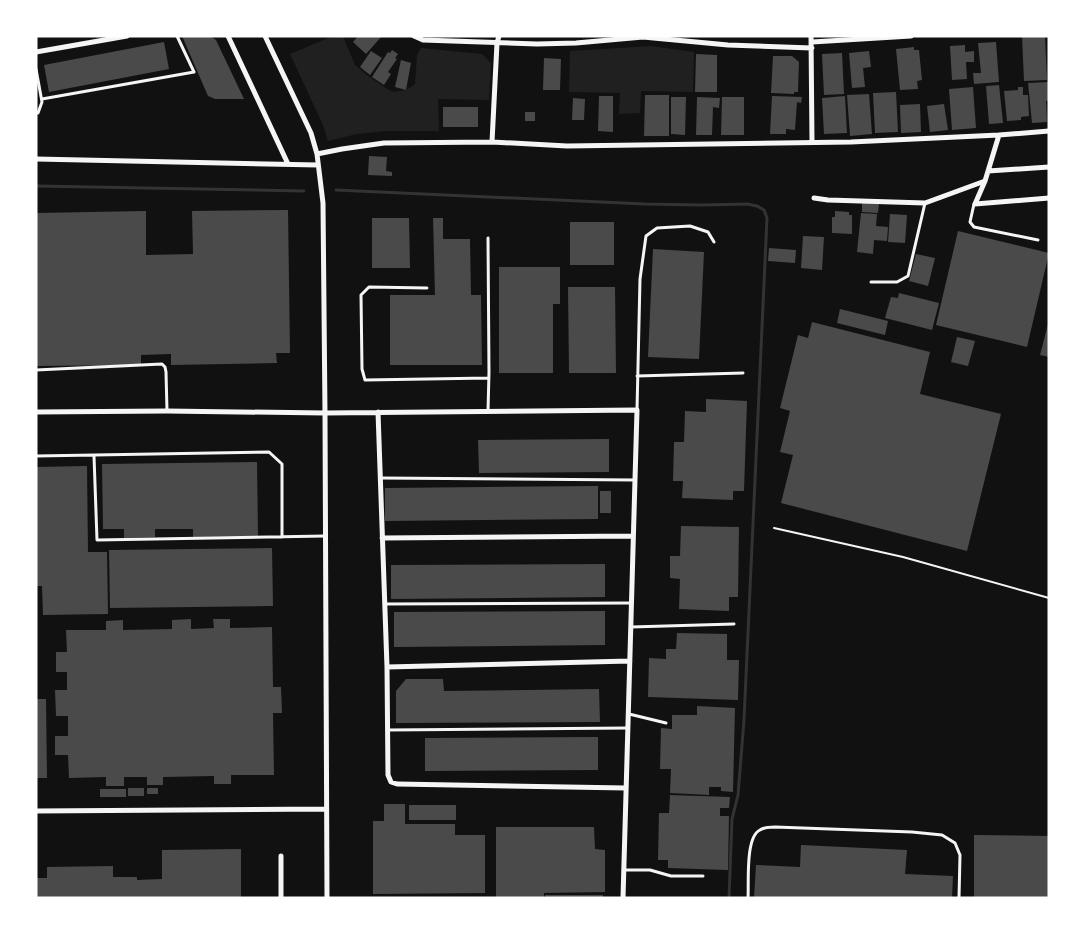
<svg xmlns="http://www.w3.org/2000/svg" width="1085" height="934" viewBox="0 0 1085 934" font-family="'PT Sans',sans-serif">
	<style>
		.green { fill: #202020 }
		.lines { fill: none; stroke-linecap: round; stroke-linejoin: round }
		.stream { stroke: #333; stroke-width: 3 }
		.building { fill: #4a4a4a }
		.path { stroke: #f5f5f5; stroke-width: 2 }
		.service { stroke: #f5f5f5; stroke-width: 3 }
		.minor { stroke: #f5f5f5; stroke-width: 5 }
	</style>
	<rect width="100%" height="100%" fill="#111"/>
	<path class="green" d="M333,36H343L355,65L368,76L389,90L393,92L406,90L415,84L417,55L421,48L482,54L491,63L489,100L438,99L439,131H386L357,134L328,141L323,125L290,54Z
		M651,46L694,52L693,92L641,91L640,113L619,114L620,93L569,92L570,51Z"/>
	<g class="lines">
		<path class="stream" d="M36,186L304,191
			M336,190L645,204L702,205L747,204L757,206L764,210L767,218L744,720L738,795L732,819L729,898"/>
	</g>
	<path class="building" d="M182,36H210L216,40L244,99H215L208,96Z
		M358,36H382L366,54L353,42Z
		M1022,36H1045L1047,80L1024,81Z
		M164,42L169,69L49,92L44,65Z
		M996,42L999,82L974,84L973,73H981L978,43Z
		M965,45V52L974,51V62H966L967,79L952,80L950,46Z
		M914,47V50H919L922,80L917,81L918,89L900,90L896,49Z
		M392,50L398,54L395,58L397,59L388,72L391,74L384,85L372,77L388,52L390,53Z
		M371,51L382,58L370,75L360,67Z
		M869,51L871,67L863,68L865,87L852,88L849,53Z
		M842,53L844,94L824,95L822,54Z
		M696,54L717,55V92H695Z
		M773,56H792L799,62L798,92H794V94L771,93Z
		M544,58L561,59L560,90H543Z
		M401,60L411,63L406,90L395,87Z
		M1049,82V101H1046L1047,122L1032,123L1028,83Z
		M999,85L1003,123L989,124L986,86Z
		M973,87L976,128L952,130L949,89Z
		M1018,87H1023V95H1028L1029,116L1021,117V120L1007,121L1004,91L1018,90Z
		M896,92L898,132L875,133L873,93Z
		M869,94L872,134L850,136L847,95Z
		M645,95H669V136H644Z
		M599,96H613V132L598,131Z
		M772,96L802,97L801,103L797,102L795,130L786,129V134H770Z
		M845,96L847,133L824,134L822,98Z
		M671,97H686L685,135L671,134Z
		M697,97L720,98L719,108L713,107L712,135H696Z
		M722,97H744V135H721Z
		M573,98L585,99L584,120H572Z
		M920,104L921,132L901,133L900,105Z
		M944,104L948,130L930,132L927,106Z
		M443,107H478V127H443Z
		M525,112H535V121H525Z
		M369,156L387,157L386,171L392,172V176L368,175Z
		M862,202L879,203L878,213L862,212Z
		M288,210L290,353H276L277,363L171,365V354L141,355V365L36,366V213L146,211V255L193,254L192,211Z
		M835,211L849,212V215H852V234L832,233V217H835Z
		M861,213L877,214L876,226L888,227L887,241L874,240L873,254L857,252Z
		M890,214L907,215L905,243L888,242Z
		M372,218H409L410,268H372Z
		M433,218H443V239H470L471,295H481L482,365H390V295H435Z
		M570,222H614V265H570Z
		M958,231L1049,253L1027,347L936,325Z
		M803,236L824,237L822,270L801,268Z
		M769,248L796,250L795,263L768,261Z
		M653,249L704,252L699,359L648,357Z
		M916,254L935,258L928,286L909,281Z
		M499,267H560V304H553V373H499Z
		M568,287H615L616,373H569Z
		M899,293L939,303L932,330L885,318L891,297L898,298Z
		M840,309L888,321L885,335L837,323Z
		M812,322L930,352L920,394L1001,414L967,551L781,503L793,455L780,452L790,411L780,408L798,335L808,338Z
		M1048,324H1049V357L1040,355Z
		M957,337L975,341L968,366L951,362Z
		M706,399L747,401L744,491H733V500L682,498L683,481H673L674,442H684L685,411L706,412Z
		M609,439V472L479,473L478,440Z
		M257,462L258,536L193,537V529H155V537L124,538V529H103L102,464Z
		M87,466L88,552H107L108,614L43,615L42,586H36V467Z
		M598,486V519L385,521V488Z
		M600,491H611V513H600Z
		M681,526L739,527L738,597H729V611L679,609L680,579L670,578V556H680Z
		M272,548L273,606L110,608L109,550Z
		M605,564V597L391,599V565Z
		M605,611V645L394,647V612Z
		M191,619V629L214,628L213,619H230V628L272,627L273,687H281L282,713H273L274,775H231V784H214V776L163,777V785H147V777H124V786H106V777L69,778L68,755H55V736H68V716H56L55,690H67V672H56V652H67L66,630H106V621L123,620V630L172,629V620Z
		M677,633L727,634V660H739L738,700L648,697L649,658L666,659V649H676Z
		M406,679H443L444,691L599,689L600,722L396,723V691Z
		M36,699H46L47,778H36Z
		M697,706L735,708L733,792L721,791V787H709V795L670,793L671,769H660L661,728L672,729V715H697Z
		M598,737V770L425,771V738Z
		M128,788H144V796H128Z
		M147,788H158V794H147Z
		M100,789H126V797H100Z
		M670,795L730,797L729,808H720V816H729L728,870L668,868V860H658L659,813H669Z
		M384,804H405V824H455V835H485V893L373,894V821H384Z
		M409,805H456V820H409Z
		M496,827H594L595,849L605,850V892L544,893V898H496Z
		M974,835L1049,836V898H974Z
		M801,845L907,850L905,874L953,876L952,898H754L756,865L800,867Z
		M241,849V898H36V878H47V867L113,866V877H137V880L162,879V850Z
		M545,895H603V898H545Z"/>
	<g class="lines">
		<path class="path" d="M774,528L903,557L1049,598"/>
		<path class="service" d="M36,69L42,102L38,113H36
			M42,99L194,72L177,36
			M974,204L970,222L974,227L1038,240
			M871,282H897L908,276L925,203
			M427,288L369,287L361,295L362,369L365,380L489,378
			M36,370L162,364L165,367L166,372L167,411
			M637,376L743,373
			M637,410L640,279L646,236L657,228L690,226L708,232L714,242
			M488,411L489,372L488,238
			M36,456L269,452L282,464V537
			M94,456L97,540L325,536
			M381,478L635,480
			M385,604L631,603
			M631,627L734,624
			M629,714L666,723
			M388,730L628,728
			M624,870H650L671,876H703
			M748,898C749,883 745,837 760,830C764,827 771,827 775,827L912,832L942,835L955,843L960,855L959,898"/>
		<path class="minor" d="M228,36L288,164
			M265,36L311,133L317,154L323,203L325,413L327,898
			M414,36L423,40L537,44L576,43L643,37L728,45L812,48
			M811,36L812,142
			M812,42L911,36
			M36,52L127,36
			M999,135L985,181L975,204L1049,198
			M492,142L497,43L499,36
			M317,154L342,149L384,143L492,142L567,146L851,142L999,135L1049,131
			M36,159L318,165
			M988,171L1049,167
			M814,198L828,200L925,203L985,181
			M36,412L167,411L325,413L637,410L623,898
			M378,412L387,667L388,775L391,782L397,784L626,788
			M382,538L633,536
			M387,667L630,661
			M36,811L326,809
			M281,856V898"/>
	</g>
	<rect width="1085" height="934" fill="none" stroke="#ffffff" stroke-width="75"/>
</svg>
